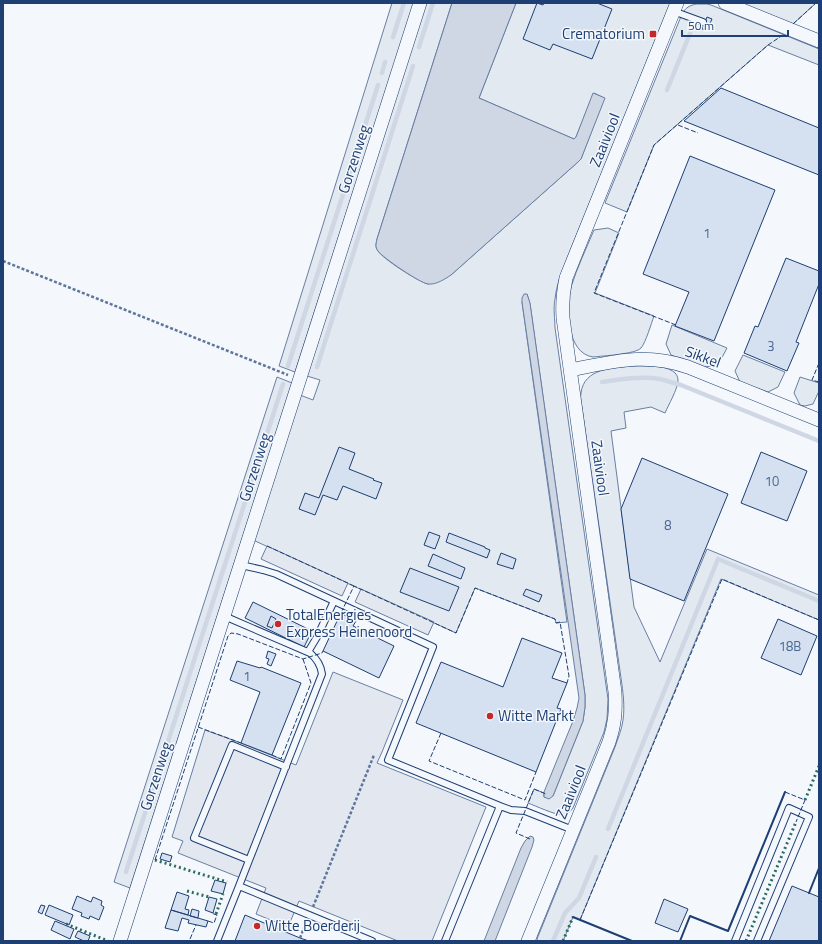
<svg xmlns="http://www.w3.org/2000/svg" width="822" height="944" viewBox="0 0 822 944" font-family="'Titillium Web',sans-serif">
	<style>
		.green { fill: #e3e9f0; stroke: #687fa3 }
		.parking { fill: #e3e8f0; stroke: #687fa3 }
		.water { fill: #cfd7e4; stroke: #687fa3 }
		.lines { fill: none; stroke-linecap: round; stroke-linejoin: round }
		.stream { stroke: #cfd7e4; stroke-width: 4.5 }
		.building { fill: #d5e0f0; stroke: #1d3f73 }
		.lane-casing { stroke: #1d3f73; stroke-width: 8 }
		.street-casing { stroke: #1d3f73; stroke-width: 14 }
		.path { stroke: #5e769c; stroke-width: 2.5; stroke-dasharray: 3 2; stroke-linecap: butt }
		.lane { stroke: #f4f7fb; stroke-width: 6 }
		.street { stroke: #f4f7fb; stroke-width: 13 }
		.hedge { stroke: #2c6c60; stroke-width: 3; stroke-dasharray: 2 3; stroke-linecap: butt }
		.fence { stroke: #1d3f73; stroke-width: 1; stroke-dasharray: 5 2; stroke-linecap: butt }
		.wall { stroke: #1d3f73; stroke-width: 2 }
		.poi-dot { fill: #c62828; stroke: #f4f7fb; stroke-width: 1.5 }
		.labels { text-anchor: middle; stroke-width: 3; stroke-linejoin: round; paint-order: stroke }
		.number-label { font-size: 13px; fill: #4b6792 }
		.poi-label { font-size: 15px; fill: #1d3f73; stroke: #f4f7fb; text-anchor: start }
		.street-label { font-size: 15px; fill: #1d3f73; stroke: #f4f7fb }
	</style>
	<rect width="100%" height="100%" fill="#f4f7fb"/>
	<path class="green" d="M392,3H414L295,372L279,366Z
		M426,3H452L377,239C376,244 375,247 378,251C383,259 419,282 428,284L451,275L578,162L581,159L604,98L594,93L576,137L574,139L479,98L516,3H670L562,271C559,280 556,289 555,299C553,309 555,319 555,328L608,699L607,719L604,732L573,808C571,811 567,815 563,815C555,815 536,806 528,803L534,789L544,793V797L553,796L583,721L585,707V695L530,304L527,294L522,302L567,622L556,623L555,619L475,588L456,633L253,540L300,395L313,400L320,380L307,376Z
		M741,3H816L793,24Z
		M697,4H707L711,5L819,49V65L768,45L654,145L627,212L605,203L682,14C685,8 690,5 697,4Z
		M608,228L619,233L595,293L654,316C651,324 646,342 641,348C636,354 602,356 593,357C566,353 566,307 571,287C577,268 586,249 594,230Z
		M672,325L727,348L718,365L705,367L671,355L666,344Z
		M743,355L785,372L778,387L768,392L740,382L735,371Z
		M631,366C643,366 679,363 678,381C678,388 668,406 665,413L651,407L624,412L626,428L611,431L634,607L660,662L707,549L819,595V620L721,579L580,920L573,917L563,941H538L537,939L615,747C618,738 622,729 623,720C625,706 623,692 621,678L582,408C581,403 580,398 581,393C584,368 613,368 631,366Z
		M277,377L292,383L130,888L114,882Z
		M800,377L819,383V391L813,404L805,406L800,405L794,393Z"/>
	<path class="parking" d="M267,546L348,583L342,596L261,559Z
		M361,589L434,622L428,635L355,602Z
		M333,672L403,700L382,752L377,763L486,807L432,941H398L299,901L288,927L256,914L266,888L178,853L183,841L172,837L205,730L241,743L296,765Z"/>
	<path class="water" d="M452,3H516L479,98L574,139L576,137L593,93L605,98L581,159L578,162L451,275C445,279 436,285 428,284C420,283 383,258 378,251C375,247 376,244 377,239Z
		M524,294H527L530,303L585,695V707L583,721L553,796L549,799L544,797V792L573,721L577,708L579,698L522,302V298Z
		M530,836L533,837L534,840L532,847L495,941H484L521,848L525,841Z"/>
	<g class="lines">
		<path class="stream" d="M393,37L404,3
			M419,47L433,3
			M382,73L385,62
			M667,90L691,31
			M288,366L378,85
			M317,367L413,66
			M602,382C621,379 641,376 660,379C667,381 674,383 681,385L819,441
			M608,829L718,559L819,601
			M126,872L283,384
			M553,941L565,913L579,898L596,857"/>
	</g>
	<path class="building" d="M537,3L543,5L544,3H597L612,9L592,59L553,44L550,50L523,39Z
		M707,17L712,19L707,30L702,29Z
		M721,88L819,128V175L684,121Z
		M690,156L775,190L714,341L675,326L689,292L643,274Z
		M786,258L819,271V284L796,342L799,343L787,371L744,353L755,326L758,327Z
		M339,447L355,453L349,469L374,479L373,480L382,483L376,499L343,486L337,500L323,495L315,515L299,509L305,493L319,498Z
		M761,452L807,471L787,521L741,503Z
		M642,458L728,494L684,601L630,579L621,509Z
		M429,532L440,536L435,549L424,545Z
		M449,533L485,547V548L490,550L487,558L446,542Z
		M501,553L516,559L513,569L497,564Z
		M433,554L465,568L461,579L428,566Z
		M410,568L459,587L449,611L400,592Z
		M526,589L542,595L539,602L523,595Z
		M253,602L312,631L304,647L245,618Z
		M342,614L356,621L353,626L394,646L379,678L323,651L338,619L340,620Z
		M271,616L276,619L272,628L267,626Z
		M778,619L817,636L801,675L761,658Z
		M522,638L562,653L552,678L567,683L557,708L561,709L536,772L416,723L441,662L503,687Z
		M268,651L276,654L271,666L267,664L269,659L266,658Z
		M237,661L260,668L261,667L301,683L272,755L241,743L260,692L230,680Z
		M162,853L172,856L170,862L160,859Z
		M215,880L226,883L223,894L211,891Z
		M792,886L819,897V941H769Z
		M177,892L189,896L185,909L189,910L188,915L171,910Z
		M77,896L91,902L93,897L102,901L101,905L104,907L99,920L90,916L89,919L81,916L82,913L72,909Z
		M209,897L217,899L213,913L205,910Z
		M664,899L688,909L678,932L655,923Z
		M41,905L45,906L42,914L38,912Z
		M49,905L73,915L69,925L45,915Z
		M192,909L199,911L198,918L190,916Z
		M171,910L208,921L206,927L188,923L189,920L182,918L178,931L165,928Z
		M245,915L300,938L309,941H235Z
		M55,921L74,929L70,939L51,930Z
		M78,931L90,936L88,941H84L75,937Z"/>
	<g class="lines">
		<defs>
			<path id="lane" d="M673,11L703,22
				M241,565L263,570L276,574L433,647L388,760L500,806L445,941
				M224,616L310,653C316,658 321,666 322,674L239,886
				M308,652L317,637L334,601
				M500,806L511,810L525,811L573,830
				M249,860L194,838L232,745L286,767
				M217,941L239,886L372,941
				M735,941L789,808L809,817L757,941"/>
			<path id="street" d="M725,3L819,41
				M570,370C613,362 644,352 688,367L819,420
				M120,941L420,3
				M528,941L609,742C615,724 616,711 615,692L563,318C562,304 563,292 566,278L677,3"/>
		</defs>
		<use href="#lane" class="lane-casing"/>
		<use href="#street" class="street-casing"/>
		<path class="path" d="M3,261L288,375
			M313,907L374,755
			M300,938L306,923"/>
		<use href="#lane" class="lane"/>
		<use href="#street" class="street"/>
		<path class="hedge" d="M805,800L819,766
			M155,860L227,882
			M187,891L209,897
			M216,914L223,894
			M66,924L108,941
			M563,941L573,917
			M746,941L796,822"/>
		<path class="fence" d="M793,24L816,3
			M678,125L698,133
			M676,325L594,293L654,145L768,45L783,35
			M819,363L812,380L819,382
			M267,546L354,586
			M338,619L354,586L456,633L475,588L555,619L556,623L560,622L569,676L567,683
			M198,727L241,743
			M441,733L429,761L525,800L536,772
			M272,755L281,759L311,683L303,659
			M785,792L805,800L796,822
			M530,839L516,833L534,789L546,794
			M155,860L228,636L231,633L238,634L303,659L322,653L323,651
			M580,920L722,579L819,620
			M208,921L214,923L217,915L211,913
			M190,939L196,925"/>
		<path class="wall" d="M809,893L819,868
			M573,917L632,941
			M680,941L690,916L728,931L785,792"/>
	</g>
	<g class="poi-dot">
		<rect x="649" y="30" width="8" height="8" rx="2"/>
		<circle cx="278" cy="624" r="4"/>
		<circle cx="490" cy="716" r="4"/>
		<circle cx="257" cy="926" r="4"/>
	</g>
	<g class="labels">
		<g class="number-label">
			<text x="707" y="238">1</text>
			<text x="771" y="351">3</text>
			<text x="772" y="486">10</text>
			<text x="668" y="530">8</text>
			<text x="790" y="651">18B</text>
			<text x="247" y="681">1</text>
		</g>
		<g class="poi-label">
			<text x="645" y="39" text-anchor="end">Crematorium</text>
			<text x="286" y="620">TotalEnergies<tspan x="286" dy="17">Express Heinenoord</tspan></text>
			<text x="498" y="721">Witte Markt</text>
			<text x="265" y="931">Witte Boerderij</text>
		</g>
		<g class="street-label">
			<text transform="translate(605 140) rotate(-68)" y="5">Zaaiviool</text>
			<text transform="translate(354 159) rotate(-72)" y="5">Gorzenweg</text>
			<text transform="translate(703 357) rotate(20)" y="5">Sikkel</text>
			<text transform="translate(255 467) rotate(-72)" y="5">Gorzenweg</text>
			<text transform="translate(600 468) rotate(82)" y="5">Zaaiviool</text>
			<text transform="translate(156 776) rotate(-72)" y="5">Gorzenweg</text>
			<text transform="translate(571 792) rotate(-68)" y="5">Zaaiviool</text>
		</g>
	</g>
	<rect width="822" height="944" fill="none" stroke="#1d3f73" stroke-width="8"/>
	<path d="M682 30v6h106v-6" fill="none" stroke="#1d3f73" stroke-width="2"/>
	<text x="688" y="30" font-size="12" fill="#1d3f73" stroke="#f4f7fb" stroke-width="3" paint-order="stroke">50 m</text>
</svg>
